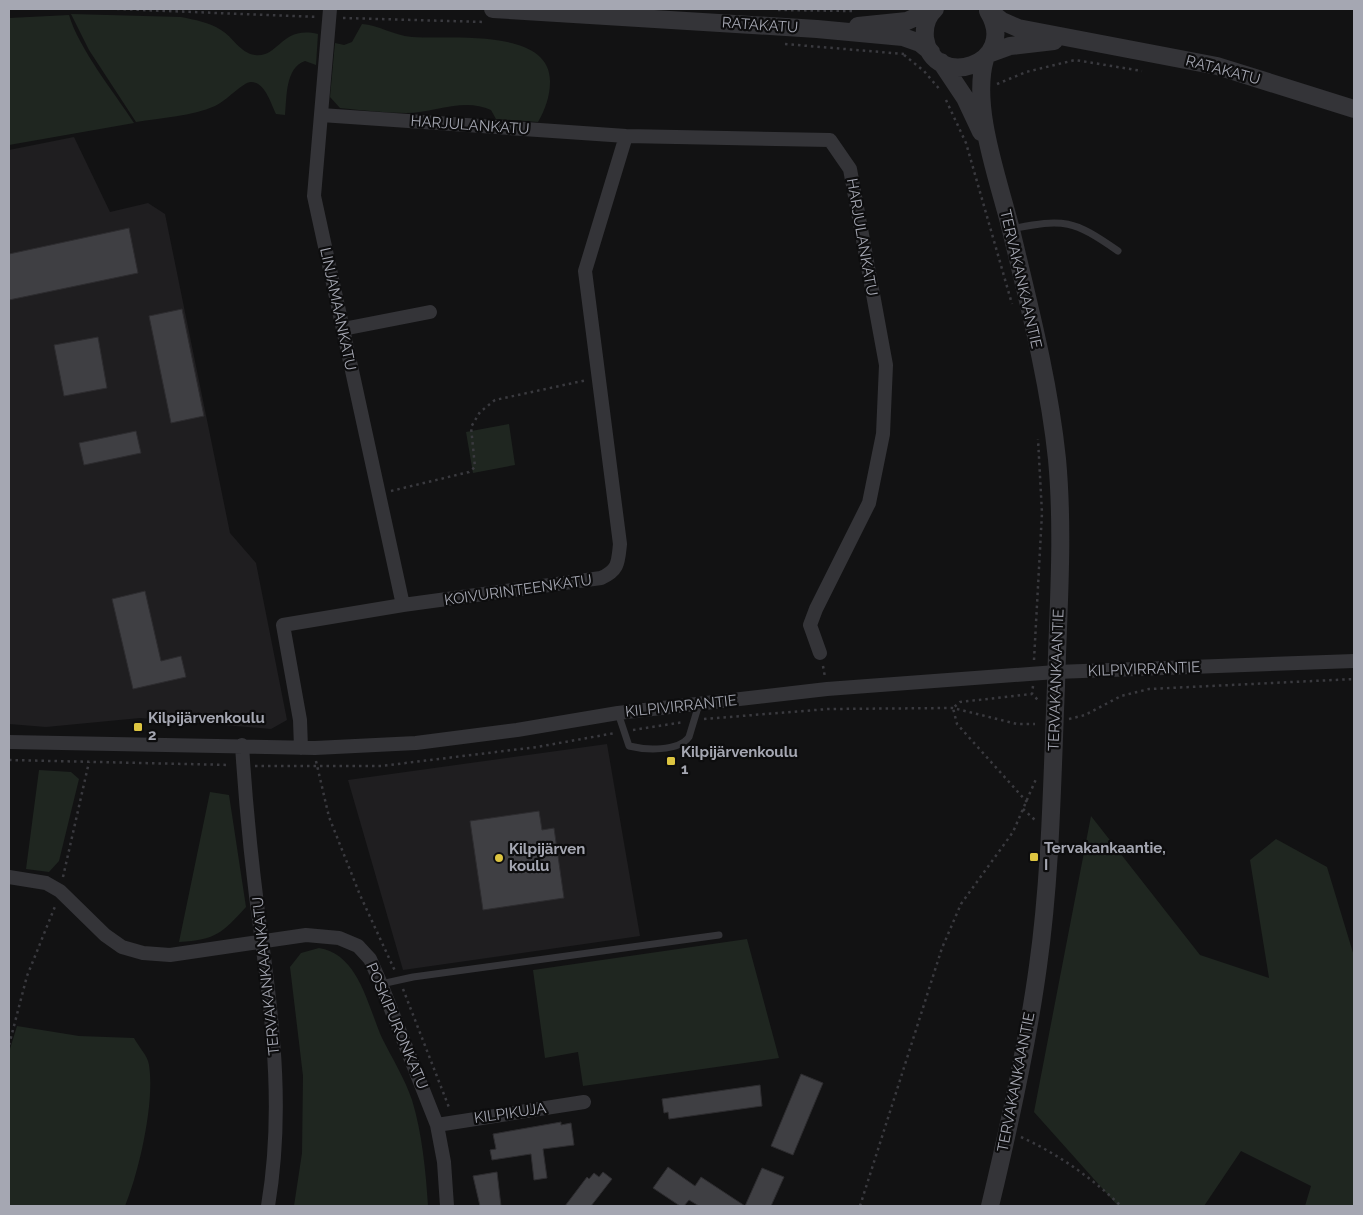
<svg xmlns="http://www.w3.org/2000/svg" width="1363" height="1215" viewBox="0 0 1363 1215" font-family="Raleway,sans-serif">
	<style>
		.built { fill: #1f1e20 }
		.green { fill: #1f2620 }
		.building { fill: #3f3f43; stroke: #2d2c2f }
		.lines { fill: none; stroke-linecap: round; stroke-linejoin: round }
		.path { stroke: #3a3a3f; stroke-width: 2.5; stroke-dasharray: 2.5 4; stroke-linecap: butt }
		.service { stroke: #343438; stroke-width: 7 }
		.minor { stroke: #343438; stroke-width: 14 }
		.tertiary { stroke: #343438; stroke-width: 18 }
		.poi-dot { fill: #ddc541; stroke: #0d0d0e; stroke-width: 2 }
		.labels { text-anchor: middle; stroke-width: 4.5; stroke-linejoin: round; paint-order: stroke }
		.street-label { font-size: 15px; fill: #a5a7b2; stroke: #0d0d0e }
		.poi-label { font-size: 15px; font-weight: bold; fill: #a5a7b2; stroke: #0d0d0e; text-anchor: start }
	</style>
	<rect width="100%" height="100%" fill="#121213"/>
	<path class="built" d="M74,137L110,212L148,203L165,214L230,533L256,563L287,720L271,729L140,718L46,727L9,724V150Z
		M607,744L640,936L403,970L348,780Z"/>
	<path class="green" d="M71,14L181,17C195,20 209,22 221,30C233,37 240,53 255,55C279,58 281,25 318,34L316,65L305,61C285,68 287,97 285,115L276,114C271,104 265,82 251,82C243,82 225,102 215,106C192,116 161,118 136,122L89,50Z
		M69,15C79,49 114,92 134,123L9,145V18Z
		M362,24C379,25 392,35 412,37C450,40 551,27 550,82C550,96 545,110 538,122L496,119L491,110C464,97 434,113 406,113C384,113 362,110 340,108L330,97L335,43L344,45L352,42Z
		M509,424L515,465L473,473L466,432Z
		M39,770L71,772L79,779L59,861L49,872L26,869Z
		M210,792L229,795L246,907C222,933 216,940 179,942Z
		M1091,816L1200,955L1269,978L1250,860L1276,839L1327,867L1354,956V1206H1305L1311,1186L1241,1151L1204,1206H1118L1034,1112Z
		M747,939L779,1058L583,1086L578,1052L545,1058L533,970Z
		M319,948C359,954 368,1007 382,1038C392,1058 405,1079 412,1100C422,1132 426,1173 428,1206H294L302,1153L303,1076L290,967L301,953Z
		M17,1026L79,1036L134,1038C138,1046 148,1056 149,1065C155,1102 139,1172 125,1206H9V1052Z"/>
	<path class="building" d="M129,228L138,273L9,300V254Z
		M182,309L204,416L171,423L149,316Z
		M98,337L107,388L64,396L54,345Z
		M136,431L141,453L84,465L79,443Z
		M145,591L161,661L181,656L186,677L133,689L112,599Z
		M539,811L542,830L554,828L564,898L483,910L470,821Z
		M801,1074L823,1083L793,1155L771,1146Z
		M760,1085L762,1106L669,1119L668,1112L664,1113L662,1099Z
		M561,1122V1125L571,1123L574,1145L543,1149L547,1178L534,1180L531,1154L492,1160L490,1150L496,1149L493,1134Z
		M668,1167L695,1186L701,1177L745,1206H699L689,1200L684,1206H680L653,1188Z
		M762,1168L784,1177L771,1206H745Z
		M497,1172L501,1206H480L473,1176Z
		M603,1172L612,1179L591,1206H565L587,1177L589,1179L594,1173L599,1177Z"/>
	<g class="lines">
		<path class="path" d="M117,9L318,17
			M778,10L852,11
			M343,18L485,22
			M785,44L904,54
			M904,55L924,71L941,91
			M997,84L1026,72L1075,60L1142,71
			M946,100L966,143L1012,304
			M391,491L469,472L475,467L471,427L480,412L495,400L587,380
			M1034,660L1042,513L1038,439
			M823,666L825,677
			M1033,686L1032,694L1040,702
			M704,719L828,709L953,708L1017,724H1035
			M1069,719L1085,715L1121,696L1149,689L1354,679
			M633,730L684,722
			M9,760L230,765
			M316,761L329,817L360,895L395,971
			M255,766H381L537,747L615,733
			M1027,802L957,724L953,708L960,702L1032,694
			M1023,809L1035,820
			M63,877L89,762
			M403,989L450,1110
			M9,1045L27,976L56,904
			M1021,1137C1058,1154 1092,1178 1121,1206
			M860,1206L942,948L961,904L1013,832L1036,779"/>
		<path class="service" d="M1011,229C1065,218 1073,220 1118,251
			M618,713L629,746C645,750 678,752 689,737L699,704
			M381,984L413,977L719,935"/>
		<path class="minor" d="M330,9L314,196L403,605
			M321,115L626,136L830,140L850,169L886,365L883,434L869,503L816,609L810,625L820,653
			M343,329L430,312
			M9,742L315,748L416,743L517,730L618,713L827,689L1056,672L1354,661
			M242,745C246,811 253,877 262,942C274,1030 283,1117 268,1206
			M301,748L300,720L283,625L403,605L601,578C619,570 618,562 620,544L585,271L626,136
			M9,877L46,883L60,891L105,935L122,947L143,953L170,955L306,935L339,938L358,946L370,959L381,984L437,1125L444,1162L447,1206
			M437,1125L584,1102"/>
		<path class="tertiary" d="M493,9L817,29L903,37L920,43L931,52
			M935,9C927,16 924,27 925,38C933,92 1021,65 988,11
			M988,10L1002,21L1018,28L1217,66L1354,109
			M858,26L907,21L934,9
			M988,54L1010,46L1054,41
			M985,59C971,107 999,181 1011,230C1029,305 1049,382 1057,459C1064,535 1058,610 1056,686C1052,779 1051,874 1038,966C1027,1047 1009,1127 990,1206
			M941,62L965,98L981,132"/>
	</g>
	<g class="poi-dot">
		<rect x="133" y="722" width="10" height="10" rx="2.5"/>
		<rect x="666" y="756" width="10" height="10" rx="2.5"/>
		<rect x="1029" y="852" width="10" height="10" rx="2.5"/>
		<circle cx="499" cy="858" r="5"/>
	</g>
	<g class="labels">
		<g class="street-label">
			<text transform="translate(760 25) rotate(4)" y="5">RATAKATU</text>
			<text transform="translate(1223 70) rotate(15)" y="5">RATAKATU</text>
			<text transform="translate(470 125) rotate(4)" y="5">HARJULANKATU</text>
			<text transform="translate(862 237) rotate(80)" y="5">HARJULANKATU</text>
			<text transform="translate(1021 279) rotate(77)" y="5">TERVAKANKAANTIE</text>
			<text transform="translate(338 309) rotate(78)" y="5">LINJAMAANKATU</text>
			<text transform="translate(518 590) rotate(-8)" y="5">KOIVURINTEENKATU</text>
			<text transform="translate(1144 669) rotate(-2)" y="5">KILPIVIRRANTIE</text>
			<text transform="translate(1056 680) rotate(-88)" y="5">TERVAKANKAANTIE</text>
			<text transform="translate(681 706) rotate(-6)" y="5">KILPIVIRRANTIE</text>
			<text transform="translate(266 976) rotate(-96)" y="5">TERVAKANKAANKATU</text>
			<text transform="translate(397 1026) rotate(67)" y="5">POSKIPURONKATU</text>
			<text transform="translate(1016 1082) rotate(-79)" y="5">TERVAKANKAANTIE</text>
			<text transform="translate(510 1113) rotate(-8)" y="5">KILPIKUJA</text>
		</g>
		<g class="poi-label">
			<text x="148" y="723">Kilpijärvenkoulu<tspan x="148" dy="17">2</tspan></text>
			<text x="681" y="757">Kilpijärvenkoulu<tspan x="681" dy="17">1</tspan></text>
			<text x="1044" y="853">Tervakankaantie,<tspan x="1044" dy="17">I</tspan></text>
			<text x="509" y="854">Kilpijärven<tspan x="509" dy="17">koulu</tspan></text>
		</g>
	</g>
	<rect width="1363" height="1215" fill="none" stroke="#a5a7b2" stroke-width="20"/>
</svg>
